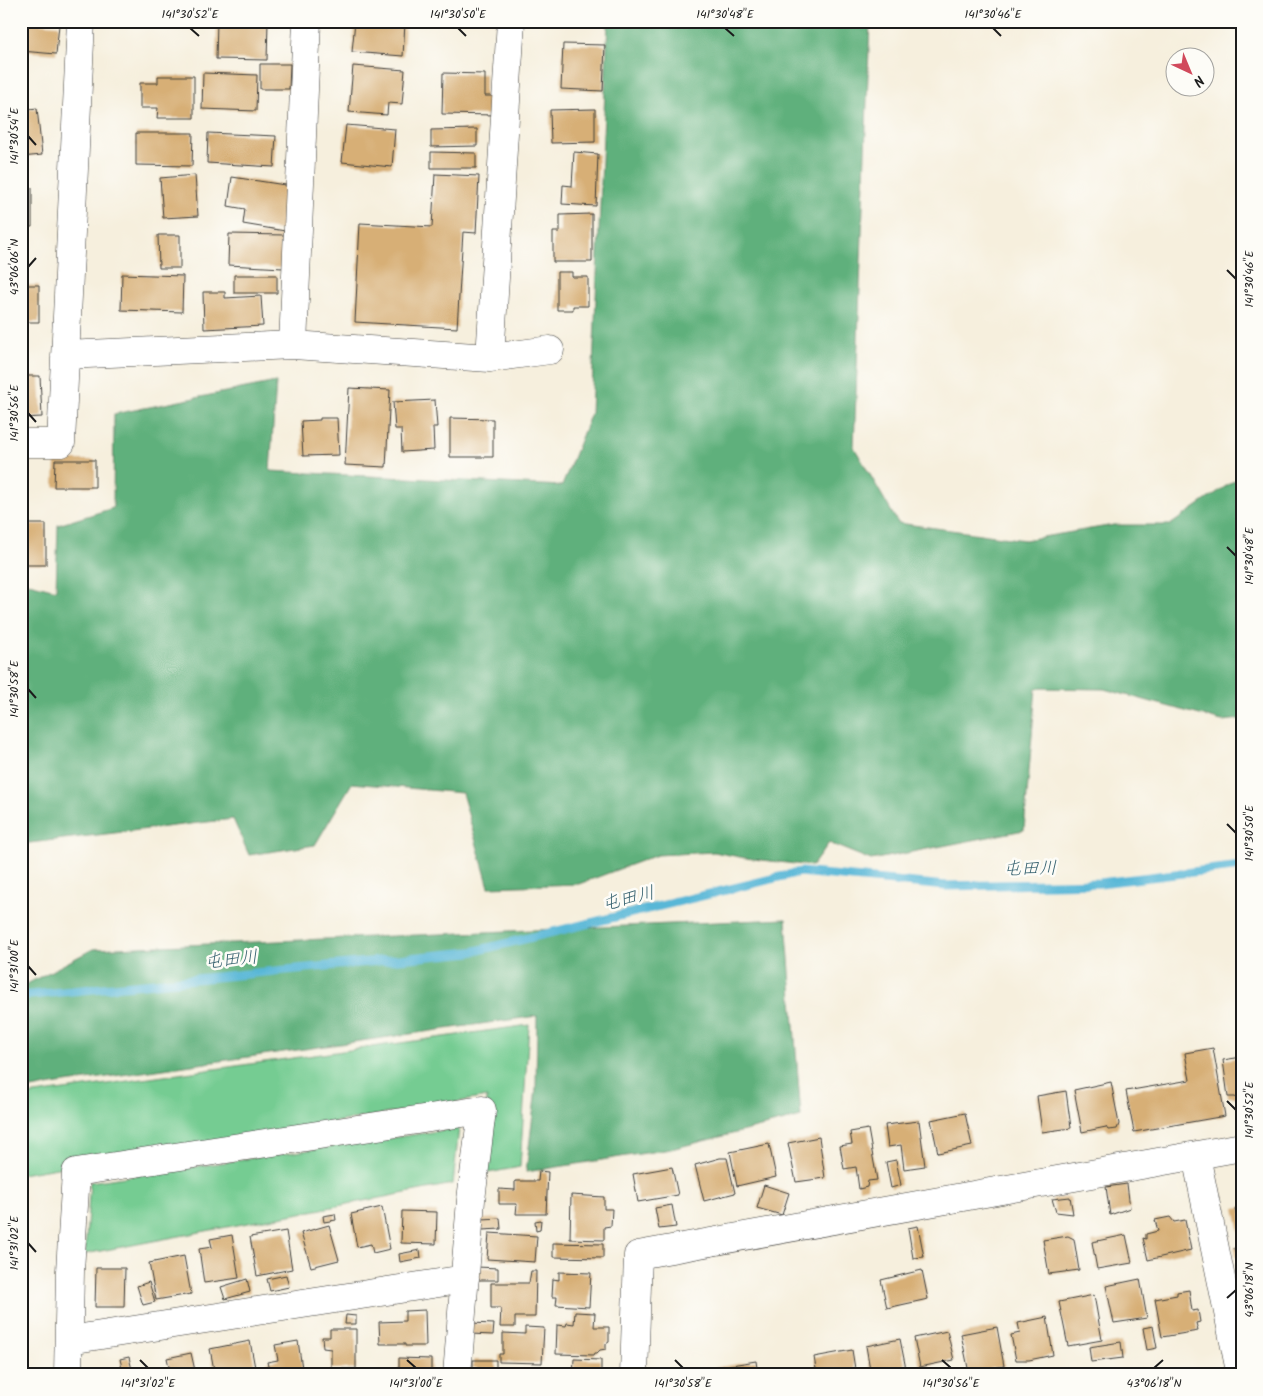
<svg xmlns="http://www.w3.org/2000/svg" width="1263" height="1396" viewBox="0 0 1263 1396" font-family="Kalam,'Klee One',sans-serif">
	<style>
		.green { fill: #74cc92; stroke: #487457 }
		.forest { fill: #5fb07c; stroke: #3e664c }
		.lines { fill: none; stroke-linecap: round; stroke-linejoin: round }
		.stream { stroke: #58b7d7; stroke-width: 9 }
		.building { fill: #d7af76 }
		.minor-casing { stroke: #3d3c39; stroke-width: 29 }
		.minor { stroke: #fff; stroke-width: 28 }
		.ticks { fill: none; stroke: #1c1c1c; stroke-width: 2 }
		.labels { text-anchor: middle; stroke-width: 5; stroke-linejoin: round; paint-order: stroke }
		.water-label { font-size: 18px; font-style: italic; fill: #376270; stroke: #fdfcf7 }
		.neatline { fill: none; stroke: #1c1c1c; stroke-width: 2 }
		.ticks-label { font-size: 12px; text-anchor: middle; fill: #1c1c1c }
	</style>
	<rect width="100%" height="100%" fill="#fdfcf7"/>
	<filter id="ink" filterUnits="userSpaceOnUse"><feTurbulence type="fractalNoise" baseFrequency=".02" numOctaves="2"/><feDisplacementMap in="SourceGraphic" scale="10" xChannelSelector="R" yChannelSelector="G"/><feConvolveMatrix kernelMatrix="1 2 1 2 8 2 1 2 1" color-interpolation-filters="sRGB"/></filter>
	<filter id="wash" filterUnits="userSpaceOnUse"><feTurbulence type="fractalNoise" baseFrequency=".0096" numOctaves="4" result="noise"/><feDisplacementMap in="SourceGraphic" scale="20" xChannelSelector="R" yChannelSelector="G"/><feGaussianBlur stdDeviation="1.12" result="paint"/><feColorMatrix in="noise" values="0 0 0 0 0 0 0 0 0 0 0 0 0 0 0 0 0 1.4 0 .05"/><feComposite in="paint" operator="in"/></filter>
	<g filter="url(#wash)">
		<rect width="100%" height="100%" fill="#f6efdd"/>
		<path class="green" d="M529,1025L520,1167L483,1174L487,1097L21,1174V1096Z
			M459,1128L453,1184L85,1254L90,1182Z"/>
		<path class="forest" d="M608,21H870L854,447L898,523L1025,540L1114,525H1170L1242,475V719L1222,721L1104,689L1036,688L1024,830L871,860L829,843L812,866L745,858L714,852L657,855L579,884L489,887L462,793L352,783L315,845L249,855L233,819L21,844V584L29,583L56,590L58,525L113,508L114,414L276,382L270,471L562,486L591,413Z
			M786,919L801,1117L671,1149L526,1172L536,1089L537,1016L58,1084L21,1091V987L93,949Z"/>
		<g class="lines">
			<path class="stream" d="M21,996L471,952L800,872L946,886L1100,883L1242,866"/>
		</g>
		<g id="blocks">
			<path class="building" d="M217,21H268L267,60L216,59Z
				M355,21L405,23L403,56L352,52Z
				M21,22L59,25L56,54L21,51Z
				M563,44L605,45L603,91L561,89Z
				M260,64H290L289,89H260Z
				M353,66L405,70L402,104L388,103L387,115L349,112Z
				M203,73L257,75L256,111L202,109Z
				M443,73L485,74V96H495V115L442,114Z
				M158,76H194V118H157L158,108H140V83H158Z
				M37,108L42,155L21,157V110Z
				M595,109V142L551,143L550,110Z
				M346,125L395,129L392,167L342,162Z
				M477,129V146L431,147V130Z
				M136,133H193L192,166L136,165Z
				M208,133L276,136L274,167L207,163Z
				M431,152L476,153V168H431Z
				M574,152L598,154L596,206L562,204L563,185L572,186Z
				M435,174L479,176L476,233L463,232L457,328L355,322L360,223L432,227Z
				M195,175L198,216L163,218L160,178Z
				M232,177L292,186L285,231L243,224L245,209L228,206Z
				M21,188H32V227H21Z
				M592,214V262H553V232H560V215Z
				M229,234L285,235L283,268L228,265Z
				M158,235H180V268H159Z
				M557,272H572V277H588V306H573V310H557Z
				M122,274L183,276L182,312L121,310Z
				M234,275H277V293H234Z
				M21,285H39V322H21Z
				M203,292H225V298L261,296L263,326L204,329Z
				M21,376H40L42,417L21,418Z
				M349,388L390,390L386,467L345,465Z
				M435,400L437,427H433L434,450L402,452L401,429H395L393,402Z
				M320,418H337L339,455L303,456L301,421L320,420Z
				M450,418L493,419V457H450Z
				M55,460H95V487H54Z
				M21,524H46V565H21Z
				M1213,1048L1225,1116L1134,1132L1126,1091L1190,1080L1185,1053Z
				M1242,1057V1100H1240L1235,1097H1228L1223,1060Z
				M1111,1082L1119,1124L1117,1129L1108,1130L1106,1127L1082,1132L1074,1090Z
				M1066,1091L1071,1128L1042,1132L1037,1096Z
				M965,1113L972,1146L938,1153L931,1120Z
				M919,1121L925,1166L904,1169L901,1145L888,1147L885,1125Z
				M868,1129L877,1180L868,1181L867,1187L859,1189L856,1167L844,1169L840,1146L852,1144L850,1132Z
				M819,1137L825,1178L796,1182L788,1143Z
				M769,1144L776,1177L737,1186L730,1152Z
				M720,1158H727L735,1193L704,1201L695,1165Z
				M896,1160L901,1185L891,1188L886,1162Z
				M672,1167L678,1195L638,1202L633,1174Z
				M539,1171L548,1172L546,1214H516L517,1204H499V1189L515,1190V1181H538Z
				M1127,1184L1130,1208L1110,1215L1106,1187Z
				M764,1185L789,1193L782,1215L757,1208Z
				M571,1195L604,1197V1209H612L611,1226L604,1227V1240L570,1239Z
				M1070,1197L1073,1214L1056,1212L1052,1199Z
				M672,1205L676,1227L659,1229L655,1208Z
				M382,1207L390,1249L373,1253L371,1244L357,1247L351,1214Z
				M1242,1207V1238H1241L1235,1208Z
				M402,1211L437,1212L436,1244L401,1243Z
				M335,1214L336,1220L324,1222L323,1216Z
				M1170,1217L1174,1222L1185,1220L1191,1250L1148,1260L1143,1238L1146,1239V1234L1158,1231L1155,1220Z
				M500,1218L501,1229L482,1230V1219Z
				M541,1220L540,1230L536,1231L535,1221Z
				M329,1225L339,1260L311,1267L301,1233Z
				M918,1226L924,1257L913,1258L908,1228Z
				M286,1231L292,1269L257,1276L250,1237Z
				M489,1233L537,1236L535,1262L487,1259Z
				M232,1235L239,1278L204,1283L199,1249L212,1247L210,1239Z
				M1126,1235L1132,1263L1097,1269L1092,1242Z
				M1068,1236L1074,1239L1079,1270L1049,1274L1043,1240Z
				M553,1243L603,1244V1258L553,1257Z
				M1242,1246V1257L1237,1259L1234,1248Z
				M420,1250L421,1258L400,1262L399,1254Z
				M184,1256L191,1294L156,1300L149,1263Z
				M477,1267L498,1268V1280H476Z
				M96,1268H125L124,1307H95Z
				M922,1270L928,1299L887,1308L881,1280Z
				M531,1271H536L535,1317H515V1327H500L501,1308H491V1283H529Z
				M559,1272L591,1273L589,1307L556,1305L557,1297H552L553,1279L559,1280Z
				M286,1275L289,1287L270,1291L267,1279Z
				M247,1279L250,1292L225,1299L221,1287Z
				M1140,1279L1147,1318L1114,1323L1106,1286Z
				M149,1282L155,1302L143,1305L137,1286Z
				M1189,1290L1192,1311L1198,1310L1200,1322L1196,1323L1198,1331L1162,1337L1155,1299L1177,1295V1292Z
				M1094,1295L1102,1340L1068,1346L1059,1302Z
				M425,1310L426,1346H405V1344H380L379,1322L405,1321V1311Z
				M575,1312L595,1313L594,1327H609V1342L606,1344V1349L600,1350L597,1353H595L594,1355L556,1354L557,1325L566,1326L567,1323L574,1324Z
				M346,1315L356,1316V1324H345Z
				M1047,1317L1053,1355L1029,1360H1016L1011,1335L1020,1333L1018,1323Z
				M471,1323L494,1324L493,1335L471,1334Z
				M1153,1326L1157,1348L1147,1350L1143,1328Z
				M525,1327L544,1328L542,1363L499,1362V1354H503V1333L525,1334Z
				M997,1327L1004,1366L969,1373L961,1334Z
				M330,1329H356V1369H331V1349L323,1348L322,1337H330Z
				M947,1331L954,1360L920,1367L914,1338Z
				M900,1339L906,1369L871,1375L866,1346Z
				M250,1341L256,1373L246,1375H215L210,1349Z
				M298,1341L303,1375H270L267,1362L278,1360L275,1345Z
				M1121,1342L1123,1358L1091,1362L1089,1347Z
				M852,1350L856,1375H817L814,1357Z
				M191,1353L196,1375H171L167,1358Z
				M129,1357L132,1370L123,1372L120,1359Z
				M399,1358L431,1359V1371L399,1370Z
				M574,1359L601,1360V1375H573Z
				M473,1360H496V1369L473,1368Z
				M756,1361L758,1375H714L713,1368Z"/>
		</g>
	</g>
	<g filter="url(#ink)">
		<use href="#blocks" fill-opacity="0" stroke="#3d3c39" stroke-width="1"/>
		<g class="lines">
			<defs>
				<path id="minor" d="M293,345L307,21
					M65,355L293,345L490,358L550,350
					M490,358L511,21
					M21,443H61L81,21
					M1196,1156L1240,1371
					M69,1340L465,1279
					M68,1375L70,1271L76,1172L482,1110L471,1200L457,1375
					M634,1375L638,1255L1242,1147"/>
			</defs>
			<use href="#minor" class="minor-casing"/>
			<use href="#minor" class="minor"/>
		</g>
	</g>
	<path class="ticks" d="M190,28L199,36M458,28L466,36M725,28L734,36M993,28L1001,36M28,136L36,145M28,267L36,258M1227,270L1236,279M28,413L36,422M1227,547L1236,556M28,689L36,698M1227,824L1236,833M28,966L36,975M1227,1101L1236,1110M28,1243L36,1252M1227,1298L1236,1290M140,1360L148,1368M407,1360L416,1368M675,1360L683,1368M942,1360L951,1368M1154,1368L1163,1360"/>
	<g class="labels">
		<g class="water-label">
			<text transform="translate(1030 868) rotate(-1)" y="6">屯田川</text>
			<text transform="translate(628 898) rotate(-14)" y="6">屯田川</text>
			<text transform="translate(231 959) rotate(-6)" y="6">屯田川</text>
		</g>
	</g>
	<rect width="1263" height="1396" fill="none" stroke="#fdfcf7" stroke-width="55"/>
	<g transform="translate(1190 72) rotate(136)"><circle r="24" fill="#fdfcf7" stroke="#a3a29f"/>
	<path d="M0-4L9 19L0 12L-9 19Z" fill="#d1495b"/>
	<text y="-8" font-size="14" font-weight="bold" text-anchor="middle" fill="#1c1c1c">N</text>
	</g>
	<rect x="28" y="28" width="1208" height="1340" class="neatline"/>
	<g class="ticks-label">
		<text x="190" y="18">141°30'52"E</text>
		<text x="458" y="18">141°30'50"E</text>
		<text x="725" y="18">141°30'48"E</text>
		<text x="993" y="18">141°30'46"E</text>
		<text transform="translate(14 136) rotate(-90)" y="4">141°30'54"E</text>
		<text transform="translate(14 267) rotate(-90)" y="4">43°06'06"N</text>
		<text transform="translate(1249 279) rotate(-90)" y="4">141°30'46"E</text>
		<text transform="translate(14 413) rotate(-90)" y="4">141°30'56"E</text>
		<text transform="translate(1249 556) rotate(-90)" y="4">141°30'48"E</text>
		<text transform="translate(14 689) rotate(-90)" y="4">141°30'58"E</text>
		<text transform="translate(1249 833) rotate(-90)" y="4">141°30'50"E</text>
		<text transform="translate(14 966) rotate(-90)" y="4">141°31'00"E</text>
		<text transform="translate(1249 1110) rotate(-90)" y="4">141°30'52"E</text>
		<text transform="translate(14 1243) rotate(-90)" y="4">141°31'02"E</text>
		<text transform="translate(1249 1290) rotate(-90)" y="4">43°06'18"N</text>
		<text x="148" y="1387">141°31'02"E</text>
		<text x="416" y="1387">141°31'00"E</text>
		<text x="683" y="1387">141°30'58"E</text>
		<text x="951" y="1387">141°30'56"E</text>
		<text x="1154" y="1387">43°06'18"N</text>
	</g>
</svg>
